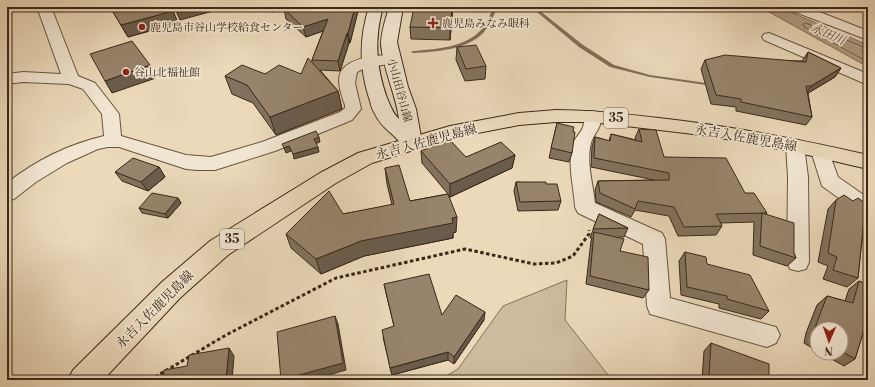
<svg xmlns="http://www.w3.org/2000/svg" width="875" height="387" viewBox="0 0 875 387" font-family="'Libre Bodoni','Noto Serif JP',serif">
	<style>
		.green { fill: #cdbb9e; stroke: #84725b }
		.water { fill: #af9d83; stroke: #816e58 }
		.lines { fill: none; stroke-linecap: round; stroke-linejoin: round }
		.shore { stroke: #75624e; stroke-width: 1 }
		.stream { fill: #816e58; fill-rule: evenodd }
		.minor-casing { stroke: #675440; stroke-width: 2 }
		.secondary-casing { stroke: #3b2818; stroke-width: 2 }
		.primary-casing { stroke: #3b2818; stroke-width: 2 }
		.path { stroke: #3b2818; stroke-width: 3; stroke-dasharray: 3.5 2.5; stroke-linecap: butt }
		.minor { fill: #f2e6d2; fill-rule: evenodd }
		.secondary { fill: #f2e6d2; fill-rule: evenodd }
		.primary { fill: #ebd9ba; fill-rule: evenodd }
		.wall { fill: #82725d; stroke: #3b2818 }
		.shaded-wall { fill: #6a5c4c; stroke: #3b2818 }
		.building { fill: #97846c; stroke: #3b2818 }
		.poi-dot { fill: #8f2418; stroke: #f2e6d2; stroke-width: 1.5 }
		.labels { text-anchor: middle; stroke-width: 3.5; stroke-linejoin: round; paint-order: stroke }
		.far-poi-label { font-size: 11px; fill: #3b2818; stroke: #f2e6d2; text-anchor: start }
		.far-street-label { font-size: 11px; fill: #3b2818; stroke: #f2e6d2 }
		.far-water-label { font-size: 12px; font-style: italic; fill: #5e4b38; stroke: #f2e6d2 }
		.shield { fill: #f2e6d2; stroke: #726150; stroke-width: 1 }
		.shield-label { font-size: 12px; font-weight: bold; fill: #3b2818 }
		.street-label { font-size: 13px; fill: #3b2818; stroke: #f2e6d2 }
	</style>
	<rect width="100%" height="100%" fill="#ebd9ba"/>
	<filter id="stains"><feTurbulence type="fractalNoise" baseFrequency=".005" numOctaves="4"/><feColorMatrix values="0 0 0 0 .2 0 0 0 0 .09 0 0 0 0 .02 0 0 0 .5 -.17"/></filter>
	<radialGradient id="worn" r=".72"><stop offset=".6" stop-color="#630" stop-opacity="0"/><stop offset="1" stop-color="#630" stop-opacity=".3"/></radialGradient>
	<path class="green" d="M567,280L565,320L612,380H439L458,369L503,306Z"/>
	<path class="water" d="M756,7H778L868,45V67L771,13Z"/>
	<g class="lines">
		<path class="shore" d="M868,49L806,23L803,24L804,27L868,62"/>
		<path class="stream" d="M493,7H497C494,16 490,25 484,32C468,50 435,52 413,53L411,52L413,51C435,49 463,48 480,31C487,25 490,15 493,7Z
			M531,7H535L583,45L614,65L650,75L713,84L715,85L713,86L650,77L610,67L579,47Z"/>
		<defs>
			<path id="minor" d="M37,7H51L78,76L95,83L116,110L119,114L121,136L186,155L211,157L262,142L340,112L345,108V105C342,96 337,84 340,74C346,57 383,53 397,57L400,60L397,63L367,67L357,72L355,83L361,109L352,120L313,136L275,151L215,170H197L186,169L119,147H108L98,149L67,163L36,182L14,199L7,201V183C35,161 69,144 104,136L102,114L83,89L69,84L23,82L7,84V74L23,72L61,74Z
				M788,7H807L868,31V40L790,10Z
				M769,33L868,74V85L764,40L762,37L764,34Z
				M592,111L598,112C606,125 594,132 591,143C586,163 593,183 595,203L662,233L665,239L670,298L776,327L780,335L776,343L767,347L650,314L647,306L643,244L578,213L575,207C574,187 567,164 573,144C575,137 581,133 583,127C585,122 583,117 586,112Z
				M795,139L801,141L804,145L808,177L809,262L806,269L798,271L790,269L787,262L788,177L786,145L789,141Z
				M820,145L827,147L838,177L868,198V216L861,214L822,186L811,151L813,147Z"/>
			<path id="secondary" d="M369,7H383C374,39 376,67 387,98C391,107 392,112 399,119C396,94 383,70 381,44C381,32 386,18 389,7H403L397,42L408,87L416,109L422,143L419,148C406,151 402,144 394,136C386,129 378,122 374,112C371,108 371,103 369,98C359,67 359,38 369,7Z"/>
			<path id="primary" d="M556,110C591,110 624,114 659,118C730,126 799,139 868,155V169L795,152L710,136L592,122H556L519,125L452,138L372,163L336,183L228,255L180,298L103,380H68L73,370L162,282L210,241L320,173L358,153L450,126L519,113Z"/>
		</defs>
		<use href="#minor" class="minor-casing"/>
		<use href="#secondary" class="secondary-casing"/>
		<use href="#primary" class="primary-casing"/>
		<path class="path" d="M150,380L226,335L336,278L465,249L534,264L556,263L573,256L589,234V230"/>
		<use href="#minor" class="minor"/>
		<use href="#secondary" class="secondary"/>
		<use href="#primary" class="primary"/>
	</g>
	<path class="wall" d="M110,7H170L173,11L178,23L128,37Z
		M267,7H359L350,43H349L340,71L320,70L338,91L342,109L276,135L253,103L232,94L225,76L265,74H301L312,62V60L323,31L306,37L286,19L284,9V8L272,12Z
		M453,7L450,40L411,39L410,27Z
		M457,47L486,66L485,79L465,81L456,60Z
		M808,52L841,68L835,77L808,93L812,117L806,125L736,111V107L711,104L701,69L705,60L802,61Z
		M557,123L573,132L572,153L569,162L549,158Z
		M639,129L664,157L745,193L767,213L766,214L794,253L796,258L787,266L753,255L754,222L720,223L722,226L716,235L678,236L669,216L635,210L631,217L596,202L595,190L598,181L654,180L591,167L592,146L595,137L609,141L611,134L636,140L635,138Z
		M421,151L466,157L515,155L512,168L450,197L449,196L456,232L453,233V238L364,256L321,274L291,248L286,234L343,214L392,205L387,184L385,168L410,201L448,194L422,163Z
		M159,167L165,177L148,191L122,181L115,172Z
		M516,182L546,184L561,201L558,210L518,211L514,191Z
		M178,198L181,203L168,218L142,213L139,208Z
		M836,200L853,201L868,205V248L862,239L858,278L847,287L823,279L828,266L818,262L828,209Z
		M599,214L628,228L624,237H618L620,251L649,290L643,298L586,284L591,241L592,238H590Z
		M685,252L707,264L769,311L761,319L719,308V304L681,295L679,261Z
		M859,281L868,285V319L867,320L855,359L844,366L821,353H841V329H817V351L804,343L806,333L817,305L827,296L845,301L849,289Z
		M384,284L442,315L484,320L454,364L448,360L392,375L383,337L394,326L386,293Z
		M711,343L769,380H702L704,351Z"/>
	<path class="shaded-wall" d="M55,7H77L58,12Z
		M189,7H228L180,20L176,11Z
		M271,7H286L272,12Z
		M355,7H359L350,43L348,33Z
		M452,7H453L450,40V28Z
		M173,11L178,23L128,37L121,25Z
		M328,19L329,29L306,37L303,27Z
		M347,33L349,43L340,71L338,61Z
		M150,65L156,78L112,93L105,81Z
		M841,68L835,77L805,95L811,86Z
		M338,91L342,109L276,135L270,117Z
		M319,137L320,142L315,144L314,139Z
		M289,146L291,151L286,153L284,148Z
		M318,147L319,152L294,159L293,154Z
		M515,155L512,168L450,197V184Z
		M159,167L165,177L148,191L141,182Z
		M178,198L181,203L168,218L165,214Z
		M457,217L456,232L453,233V238L364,256L321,274L316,259L361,241Z
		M485,312L484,320L454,364V357Z
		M335,316L338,324L346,370L311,380H282Z
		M229,348L234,356L232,380H226Z
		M448,352V360L392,375L390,368Z"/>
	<path class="building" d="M110,7H170L173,11L121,25Z
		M178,7H189L176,11Z
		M284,7H355L348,33H347L338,61L312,60L328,19L303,27L284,9Z
		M414,7H452L450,28L410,27Z
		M132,41L150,65L105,81L90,54Z
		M476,45L486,66L466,69L457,47Z
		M808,52L841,68L811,86H806L812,117L741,102V99L716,95L705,60L725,55L806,62Z
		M308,58L338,91L270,117L247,85L225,76L242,65L265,74L279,65L301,74Z
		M557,123L574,127L573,132H575L572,153L551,148Z
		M639,129L656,130L664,157L726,158L745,193H754L767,213L716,214L722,226L684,227L674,207L638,201L635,209L600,193L598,181L669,180V173L594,158L595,137L610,141L611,134L642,142Z
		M316,131L319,137L314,139L318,147L293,154L289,146L284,148L282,144Z
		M449,139L466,157L501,142L515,155L450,184L421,151Z
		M133,158L159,167L141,182L115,172Z
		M399,165L410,201L448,194L457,217L452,218L453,223L361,241L316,259L286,234L329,191L343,214L394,204L385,168Z
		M516,182H546V184H557L561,201L520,202Z
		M152,193L178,198L165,214L139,208Z
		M844,195L853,201L858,198L868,205V225L864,219L858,278L833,270L837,257L828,253L836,200Z
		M762,213L794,223V253L796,258L760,246Z
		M599,214L628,228L593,229Z
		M594,232L624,239L620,251L648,257L649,290L590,276Z
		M685,252L706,257L707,264L750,275L769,311L727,299V296L687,287Z
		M429,274L442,315L456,295L485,312L454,357L448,352L390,368L382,330L394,326L384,284Z
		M859,281L868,285V317L855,359L841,351V329H817V337L814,335L816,325L827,296L853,303Z
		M335,316L343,363L281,380L277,332Z
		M711,343L769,364V380H717L709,377Z
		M229,348L226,380H163L164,370L187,366L189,355Z"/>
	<g class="poi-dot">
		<path d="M431 17h4v4h4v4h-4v4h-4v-4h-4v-4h4z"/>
		<circle cx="142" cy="27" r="4"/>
		<circle cx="126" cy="72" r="4"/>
	</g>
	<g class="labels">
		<g class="far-poi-label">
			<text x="442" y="27">鹿児島みなみ眼科</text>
			<text x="150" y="31">鹿児島市谷山学校給食センター</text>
			<text x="134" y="76">谷山北福祉館</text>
		</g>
		<g class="far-street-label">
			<text transform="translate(400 90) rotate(75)" y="4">小山田谷山線</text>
		</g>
		<g class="far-water-label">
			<text transform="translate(828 34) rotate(24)" y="4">永田川</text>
		</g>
		<g class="shield">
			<rect x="604" y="108" width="24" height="20" rx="3"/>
			<rect x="220" y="229" width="24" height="20" rx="3"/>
		</g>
		<g class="shield-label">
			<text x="616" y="122">35</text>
			<text x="232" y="243">35</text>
		</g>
		<g class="street-label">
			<text transform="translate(746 137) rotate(10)" y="5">永吉入佐鹿児島線</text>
			<text transform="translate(426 141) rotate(-15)" y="5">永吉入佐鹿児島線</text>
			<text transform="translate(154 309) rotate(-45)" y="5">永吉入佐鹿児島線</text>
		</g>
	</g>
	<rect width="875" height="387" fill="none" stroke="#ebd9ba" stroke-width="24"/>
	<rect x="8" y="8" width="859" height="371" fill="none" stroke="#3b2818" stroke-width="2"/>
	<rect x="12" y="12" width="851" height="363" fill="none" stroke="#3b2818"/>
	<g transform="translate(829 341) rotate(182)"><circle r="19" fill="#f2e6d2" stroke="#a99a88"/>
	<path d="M0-3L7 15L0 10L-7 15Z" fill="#8f2418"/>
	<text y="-6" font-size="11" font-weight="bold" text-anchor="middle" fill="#3b2818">N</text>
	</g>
	<rect width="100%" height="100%" filter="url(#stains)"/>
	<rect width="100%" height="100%" fill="url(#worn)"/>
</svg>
